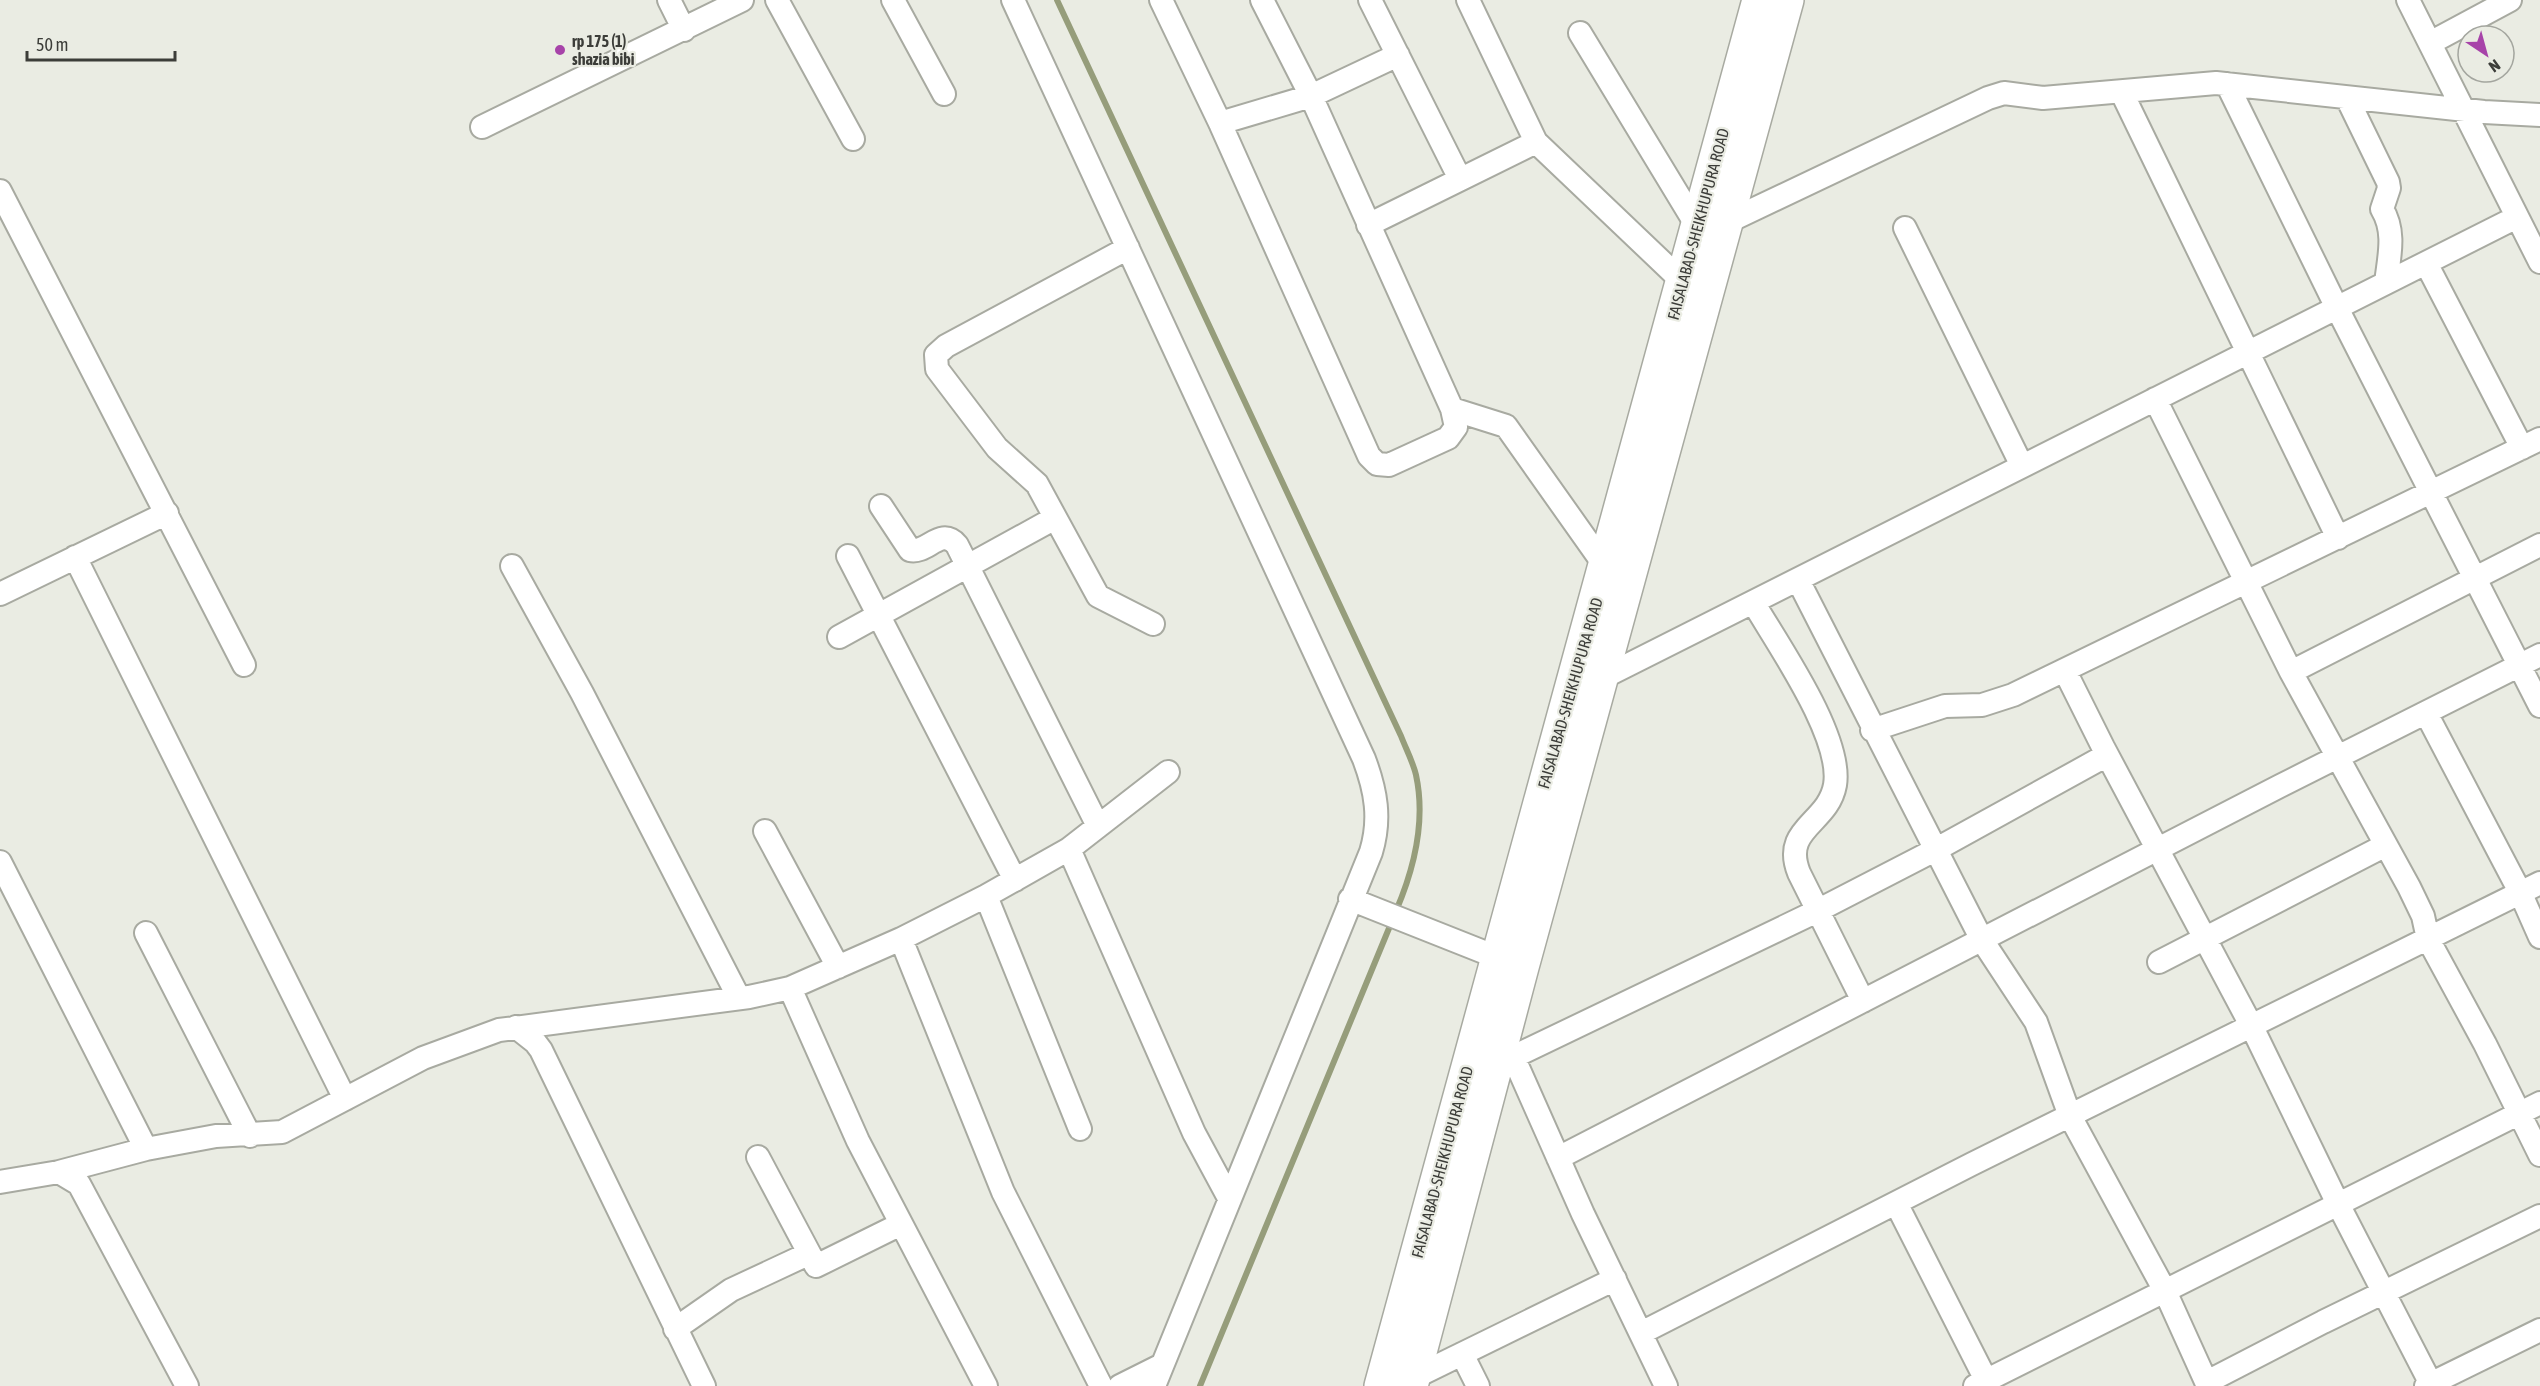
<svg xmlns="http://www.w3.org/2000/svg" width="2540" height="1386" viewBox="0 0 2540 1386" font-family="'Asap Condensed',sans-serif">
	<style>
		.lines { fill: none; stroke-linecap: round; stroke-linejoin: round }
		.stream { stroke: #969d7b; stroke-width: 6 }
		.minor-casing { stroke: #a8aaa1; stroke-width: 26 }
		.highway-casing { stroke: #a8aaa1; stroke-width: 36 }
		.minor { stroke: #fff; stroke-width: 22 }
		.highway { stroke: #fff; stroke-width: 33 }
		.poi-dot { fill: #a743a9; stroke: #eaece3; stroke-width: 2 }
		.labels { text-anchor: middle; stroke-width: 4.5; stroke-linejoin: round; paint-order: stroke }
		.poi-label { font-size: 16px; font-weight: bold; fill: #3c3d39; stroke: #eaece3; text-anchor: start }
		.street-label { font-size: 16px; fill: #3c3d39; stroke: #eaece3 }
	</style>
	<rect width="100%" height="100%" fill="#eaece3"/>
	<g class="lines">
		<path class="stream" d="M1057,0L1401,736C1406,749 1413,762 1416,775C1426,821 1414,869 1396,911
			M1200,1386L1392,921"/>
		<defs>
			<path id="minor" d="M669,0L684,30
				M777,0L853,139
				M893,0L944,94
				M1013,0L1364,759C1376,791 1381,819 1371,852L1154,1386
				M1161,0L1220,123L1369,456L1377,464L1389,465L1448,438L1456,427L1452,409L1311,96L1262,0
				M1370,0L1460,179
				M1468,0L1536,142L1682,281
				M2408,0L2540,262
				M1580,33L1697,226
				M2430,43L2510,0
				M2227,84L2337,308L2540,706
				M2122,93L2338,538
				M2347,98L2388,182L2389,188L2382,209C2396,232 2389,257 2386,283
				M1220,123L1311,96L1398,55
				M482,127L742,0
				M0,191L244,665
				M1725,223L1988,98L2004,93L2043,98L2216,83L2484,112L2540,115
				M1368,225L1536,142
				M1905,228L2022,466
				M1128,248L946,346L936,355L937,369L997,448L1037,484L1098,596L1153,624
				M2426,263L2522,448
				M2155,399L2291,672L2409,887L2423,916L2428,939L2485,1044L2540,1155
				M1452,409L1506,426L1605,566
				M881,506L910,550C927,554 941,526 957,545L1098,826
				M848,556L1015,880
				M75,557L345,1099
				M512,566L582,693L739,998
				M1798,580L1982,940L2036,1022L2070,1116L2165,1291L2208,1386
				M0,594L167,513
				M1753,602C1778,645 1843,737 1835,785C1828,824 1781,828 1799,873L1863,1001
				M839,637L1055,518
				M2065,671L2103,747L2252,1027L2338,1204L2432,1386
				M2291,672L2540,545
				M1602,678L2517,217
				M2426,713L2520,892L2540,937
				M1872,730L1945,706L1982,705L2013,695L2540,439
				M765,831L838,967
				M1069,849L1194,1133L1229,1198
				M0,862L146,1149
				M986,896L1080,1129
				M1350,899L1509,962
				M146,933L250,1136
				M901,939L1003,1192L1101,1386
				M2159,962L2386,845
				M790,988L858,1141L986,1386
				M516,1027L535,1042L541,1050L704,1386
				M1508,1045L1583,1214L1666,1386
				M1513,1057L1813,913L1935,850L2107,755
				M758,1157L816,1266L901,1224
				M1558,1158L2280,786L2540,655
				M59,1172L79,1184L187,1386
				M0,1182L59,1172L146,1149L216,1136L282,1132L423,1058L499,1030L749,997L790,988L901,939L986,896L1069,849L1168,772
				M1896,1203L1989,1386
				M675,1329L731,1290L808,1254
				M1641,1333L1972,1164L2540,883
				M1462,1354L1478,1386
				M1413,1378L1615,1279
				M2207,1382L2323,1322L2540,1216
				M1120,1386L1162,1365
				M1975,1386L2540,1103
				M2426,1386L2540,1330"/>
			<path id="highway" d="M1381,1386L1759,0
				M1411,1386L1522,967L1787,0"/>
		</defs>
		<use href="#minor" class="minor-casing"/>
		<use href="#highway" class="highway-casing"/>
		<use href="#minor" class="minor"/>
		<use href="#highway" class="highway"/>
	</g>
	<circle class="poi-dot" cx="560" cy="50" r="6"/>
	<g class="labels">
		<g class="poi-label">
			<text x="572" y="47">rp 175 (1)<tspan x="572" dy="18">shazia bibi</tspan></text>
		</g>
		<g class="street-label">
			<text transform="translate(1698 224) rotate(-75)" y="6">FAISALABAD-SHEIKHUPURA ROAD</text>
			<text transform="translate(1570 693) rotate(-74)" y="6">FAISALABAD-SHEIKHUPURA ROAD</text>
			<text transform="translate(1442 1162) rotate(-75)" y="6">FAISALABAD-SHEIKHUPURA ROAD</text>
		</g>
	</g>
	<g transform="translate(2486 54) rotate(144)"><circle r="28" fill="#eaece3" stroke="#a4a69f" stroke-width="1.5"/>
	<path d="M0-4.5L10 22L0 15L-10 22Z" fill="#a743a9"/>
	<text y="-9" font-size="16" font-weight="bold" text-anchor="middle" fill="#3c3d39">N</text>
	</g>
	<path d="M27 51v9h148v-9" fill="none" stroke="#3c3d39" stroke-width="3"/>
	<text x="36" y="51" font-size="18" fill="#3c3d39" stroke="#eaece3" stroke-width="4.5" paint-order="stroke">50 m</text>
</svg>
